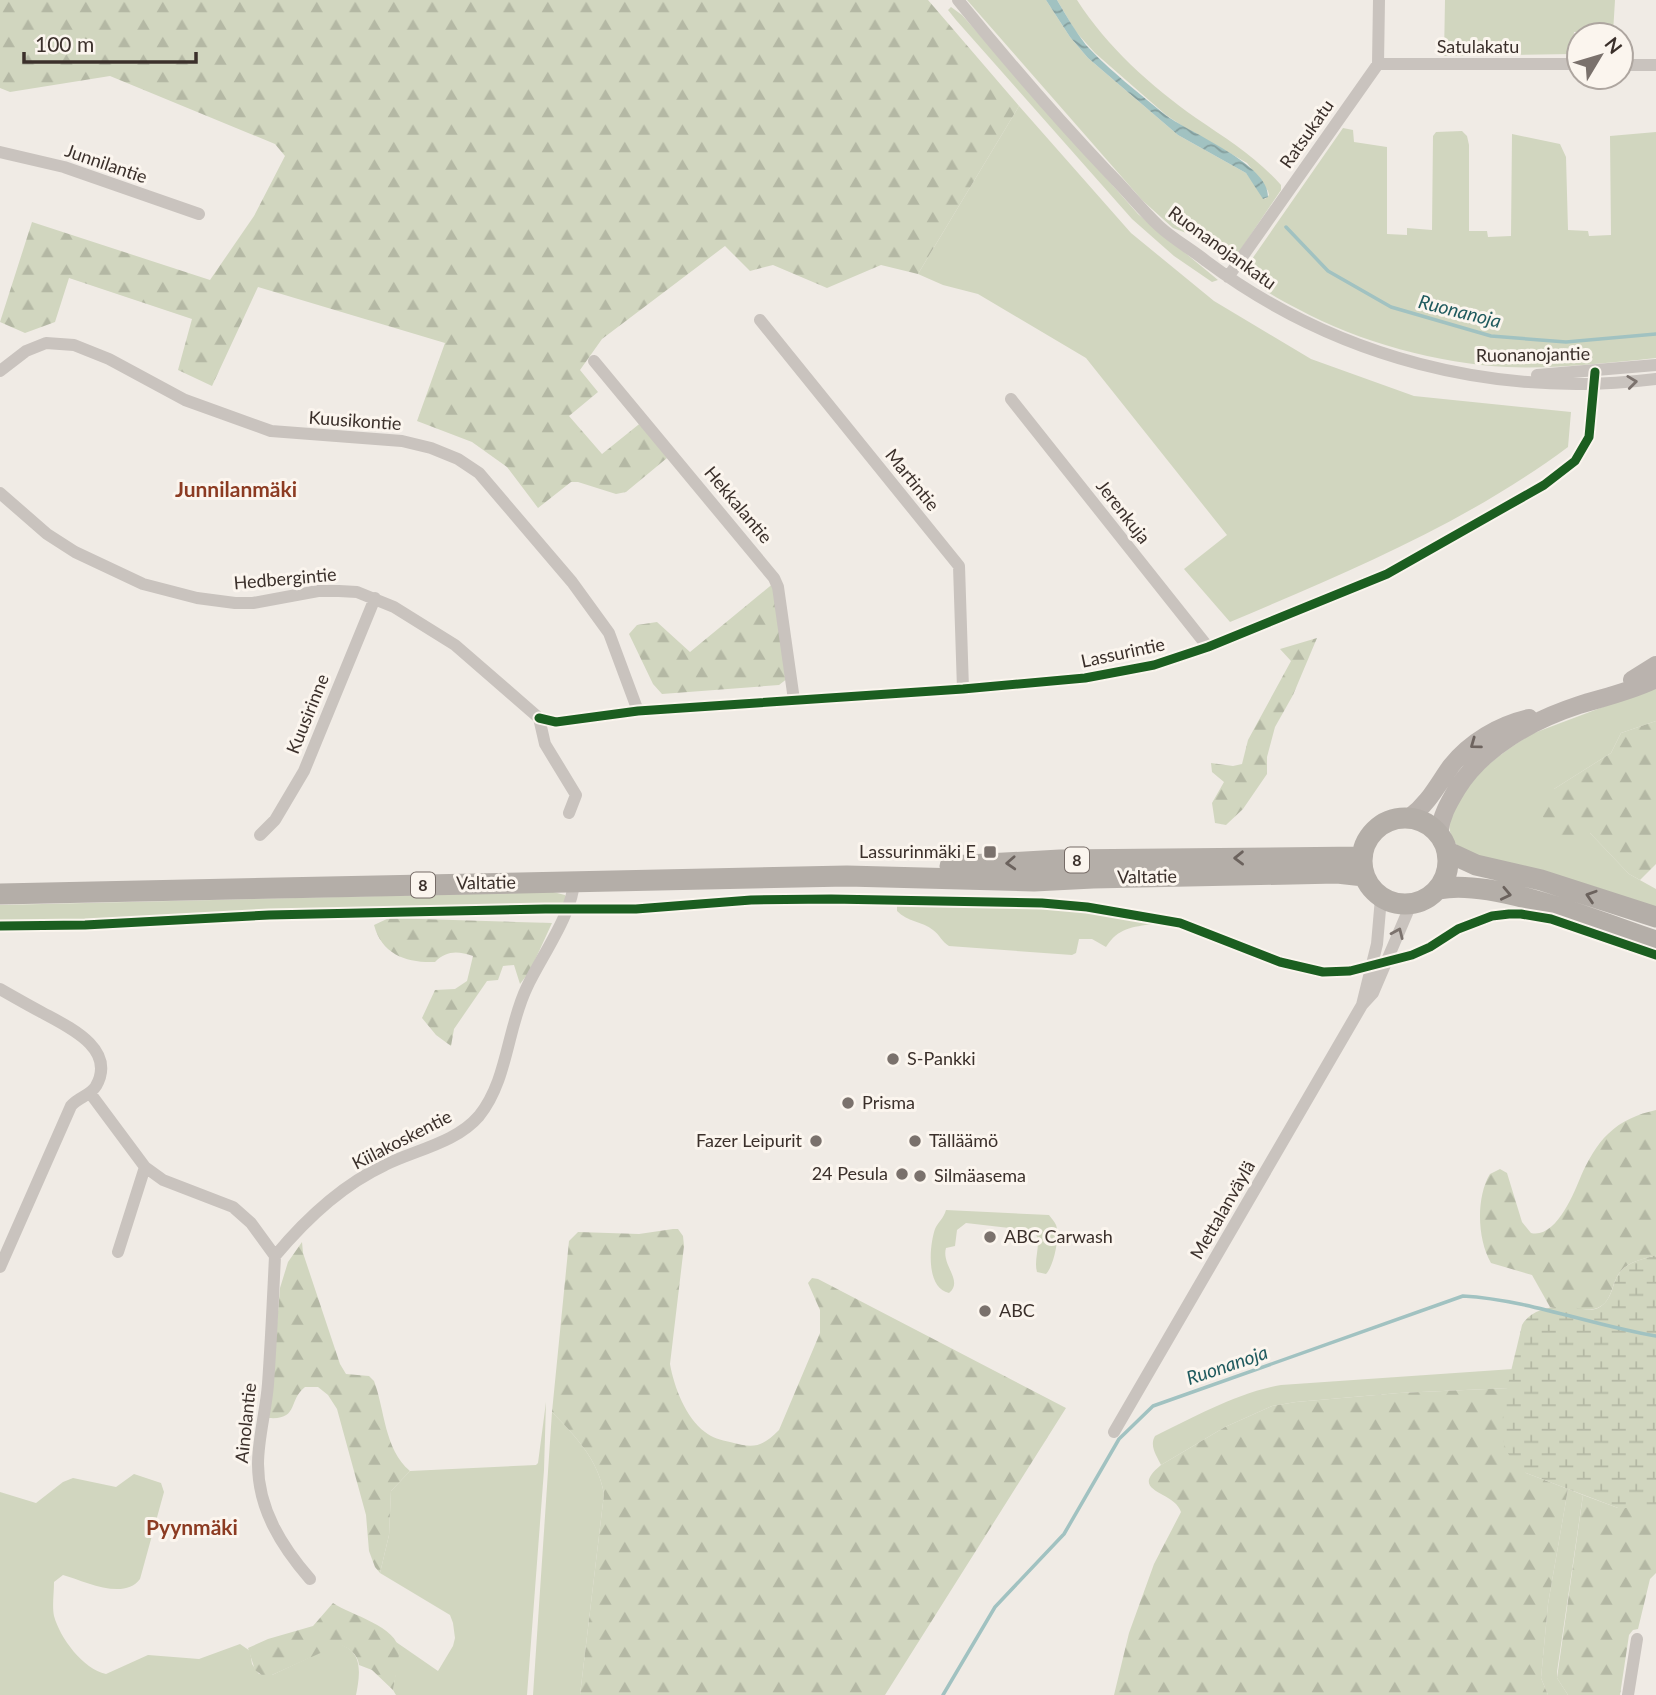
<svg xmlns="http://www.w3.org/2000/svg" width="1656" height="1695" viewBox="0 0 1656 1695" font-family="Lato,sans-serif">
	<style>
		.green { fill: #d1d6bf }
		.forest { fill: url(#forest-firs) }
		.wetland { fill: url(#wetland-marsh) }
		.water { fill: url(#water-waves) }
		.lines { fill: none; stroke-linecap: round; stroke-linejoin: round }
		.stream { stroke: #a1c2c1; stroke-width: 3.5 }
		.minor { stroke: #c9c3be; stroke-width: 12 }
		.secondary { stroke: #bab3ae; stroke-width: 18 }
		.trunk { stroke: #b4aea8; stroke-width: 21 }
		.cycleway-casing { stroke: #fbf5ee; stroke-width: 13 }
		.cycleway { stroke: #1b5e20; stroke-width: 9 }
		.oneway { stroke: #7b726d }
		.oneway2 { stroke: #6e645f }
		.oneway3 { stroke: #6b625d }
		.poi-dot { fill: #7a716c; stroke: #fbf5ee; stroke-width: 2.5 }
		.labels { text-anchor: middle; stroke-width: 6; stroke-linejoin: round; paint-order: stroke }
		.shield { fill: #fbf5ee; stroke: #756b66; stroke-width: 2 }
		.shield-label { font-size: 16px; font-weight: bold; fill: #3b302b }
		.street-label { font-size: 18px; fill: #3b302b; stroke: #fbf5ee }
		.poi-label { font-size: 18px; fill: #3b302b; stroke: #fbf5ee; text-anchor: start }
		.water-label { font-size: 19px; font-style: italic; fill: #1f5a5e; stroke: #fbf5ee }
		.quarter-label { font-size: 21px; font-weight: bold; fill: #8c3b22; stroke: #fbf5ee }
	</style>
	<defs>
		<pattern id="forest-firs" width="22" height="20" patternUnits="userSpaceOnUse" patternTransform="scale(1.75)"><rect width="22" height="20" fill="#d1d6bf"/><path d="M5 1l3.5 6h-7zM16 11l3.5 6h-7z" fill="#b4b8a4"/></pattern>
		<pattern id="wetland-marsh" width="20" height="14" patternUnits="userSpaceOnUse" patternTransform="scale(1.75)"><rect width="20" height="14" fill="#d1d6bf"/><path d="M1 5h8M5 5V1M11 12h8M15 12V8" fill="none" stroke="#b4b8a4"/></pattern>
		<pattern id="water-waves" width="16" height="10" patternUnits="userSpaceOnUse" patternTransform="scale(1.75)"><rect width="16" height="10" fill="#a1c2c1"/><path d="M0 5q4-4 8 0t8 0" fill="none" stroke="#849e9d"/></pattern>
	</defs>
	<rect width="100%" height="100%" fill="#f0ebe5"/>
	<path class="green" d="M967,0H1046L1070,37L1088,58L1178,135L1246,173L1265,199L1269,195L1268,191L1247,163L1184,127L1166,115L1095,53L1076,32L1057,0H1077C1107,47 1151,86 1196,118C1228,140 1255,156 1281,185V190L1239,252L1229,259L1221,257L1189,234L1173,228L1142,200Z
		M1445,0H1615L1613,33L1574,32L1572,54L1444,56Z
		M951,7L962,15L1138,214L1218,280L1212,282L1174,256L1132,219L956,20L948,10Z
		M1019,106L1131,233L1214,301L1311,359L1414,396L1571,412L1568,447C1466,523 1346,573 1230,622L1184,569L1227,535L1086,358L978,294L943,285L918,274Z
		M1343,128L1353,130L1354,142L1387,147V234L1407,235V228L1432,230L1433,136L1436,132L1462,131L1467,136L1469,145V231H1487L1488,237L1511,236L1512,134L1560,144L1566,157L1568,230L1588,231L1589,236L1611,235L1610,136L1656,132V358C1607,363 1557,369 1507,367C1440,364 1358,342 1298,309C1281,300 1258,290 1249,272L1252,259Z
		M1656,687V721L1621,733L1611,753L1554,789L1590,833L1629,874L1656,889V910L1478,859C1472,855 1464,852 1459,847C1421,809 1506,747 1534,733Z
		M553,892L565,895L567,898L563,905L275,912L77,923H0V905Z
		M897,905L1058,907L1155,921L1153,924C1132,927 1118,928 1106,947L1092,939H1079L1076,953L1072,955L949,946C942,942 940,935 933,930C922,921 907,922 897,911Z
		M946,1210L1049,1215C1052,1219 1054,1221 1056,1225C1060,1236 1054,1266 1046,1274L1037,1272C1033,1258 1043,1242 1034,1231L966,1223L957,1230L955,1246L946,1248C941,1265 964,1281 949,1293C926,1288 929,1247 935,1229C938,1222 944,1218 946,1210Z
		M1513,1369L1509,1388L1399,1393L1296,1402L1272,1406L1225,1427L1161,1465C1157,1456 1149,1446 1155,1436C1195,1417 1236,1393 1281,1385Z
		M546,1402L544,1470L527,1695H396L393,1690L399,1652L396,1642L438,1671L453,1646L455,1638L453,1623L450,1615L380,1573L389,1535L391,1491L410,1471L536,1465L538,1463Z
		M552,1412C576,1437 598,1459 604,1494L580,1695H533Z
		M134,1474L161,1483L164,1492L140,1579C124,1601 84,1581 63,1575L54,1582C54,1593 52,1606 54,1616C60,1638 83,1669 106,1674L148,1655L199,1659L240,1644L250,1651L252,1664L259,1674L272,1675L338,1644C364,1650 360,1675 356,1695H0V1492L36,1503L63,1482L73,1478L116,1487Z
		M1568,1489L1583,1495L1557,1672V1678L1568,1695H1548L1541,1678L1548,1604Z"/>
	<path class="forest" d="M0,0H928L1019,106L918,274L881,265L827,288L773,265L750,271L725,246L602,339L580,370L598,392L569,416L602,454L643,421L667,458L626,492L616,494L578,482H571L538,508L507,467L472,442L417,421L445,343L258,287L212,386L178,370L192,319L69,278L55,322L25,333L0,322L32,222L210,280L254,216L285,156L275,144L110,76L10,92L0,88Z
		M775,582L788,678L779,685L662,694L653,684L629,634L637,625L657,622L690,652Z
		M1317,638L1293,695L1275,727L1267,757V774L1243,809L1226,825L1215,823L1212,803L1224,782L1212,772L1211,763L1233,766L1242,764L1248,740L1291,661L1280,649Z
		M1656,721V864L1640,880L1629,874L1590,833L1577,844L1552,834L1539,809L1554,789L1611,753L1621,733Z
		M389,918L552,923L530,971L520,984L514,965L503,966L498,980L487,981L454,1029L451,1046L436,1035L422,1018L435,990L455,989L467,981L473,956C458,951 447,950 435,962C407,963 382,955 374,925Z
		M1656,1110V1255C1644,1259 1630,1261 1621,1271C1610,1283 1614,1304 1594,1309C1584,1311 1563,1307 1550,1307L1532,1275L1491,1263C1477,1239 1476,1197 1490,1174L1500,1169L1507,1173L1522,1222L1531,1233C1556,1239 1574,1193 1581,1176C1587,1162 1597,1144 1608,1134C1621,1121 1638,1114 1656,1110Z
		M673,1229H678L683,1236L684,1246L670,1364C674,1387 686,1418 705,1432C712,1438 721,1440 730,1442C754,1449 762,1447 779,1430L820,1333V1310L808,1283L812,1278L818,1279L1066,1408L885,1695H580L604,1494C598,1459 576,1437 552,1412L569,1241L578,1232L639,1234Z
		M302,1242L303,1253L340,1364L346,1374L369,1376L374,1381C385,1410 384,1449 410,1471L391,1491L389,1535L380,1573L375,1567L369,1551L366,1515L337,1409L328,1395L318,1387H305C288,1400 299,1420 269,1418L280,1288L288,1262Z
		M1509,1388L1503,1420L1526,1473L1568,1489L1548,1604L1541,1678L1548,1695H1114L1129,1633L1154,1564L1181,1512C1174,1490 1127,1493 1161,1465L1225,1427L1272,1406L1296,1402L1399,1393Z
		M1583,1495L1618,1508H1656V1573L1650,1579L1638,1629L1633,1630L1629,1635L1620,1695H1568L1557,1678Z
		M333,1603C350,1615 398,1626 399,1651C399,1664 395,1678 393,1690L372,1670L359,1665C358,1655 349,1646 338,1645L272,1675L263,1676L255,1670L248,1648L268,1639L313,1626Z"/>
	<path class="wetland" d="M1656,1255V1508H1618L1526,1473C1514,1464 1505,1453 1503,1438C1499,1411 1516,1353 1522,1325C1531,1309 1554,1305 1571,1307C1580,1308 1590,1312 1598,1308C1614,1300 1611,1282 1621,1271C1630,1261 1644,1259 1656,1255Z"/>
	<path class="water" d="M1046,0H1057C1066,15 1075,31 1086,45C1107,68 1142,96 1167,116C1190,133 1270,165 1268,197L1263,199L1246,173L1178,135L1088,58L1070,37Z"/>
	<g class="lines">
		<path class="stream" d="M1286,227L1328,271L1391,307L1491,336L1566,342L1656,334
			M943,1695L995,1607L1064,1534L1119,1439L1153,1406L1463,1296C1529,1300 1591,1325 1656,1336"/>
		<path class="minor" d="M958,0C1006,59 1056,117 1108,172C1125,189 1141,209 1159,226C1173,239 1191,249 1206,261C1336,358 1495,399 1656,379
			M1378,64H1579
			M1621,65H1656
			M0,152L64,167L199,214
			M1228,277L1378,64L1379,0
			M760,320L959,566L963,689
			M594,361L774,578L778,587L794,700
			M0,371L26,351L46,343L74,345L109,359L185,400L271,431L402,441L431,448L458,459L479,473L572,582L609,633L638,711
			M1537,375L1656,365
			M1011,399L1208,647
			M0,493L47,534L75,552L143,584L197,598L235,603H253L318,591H339L357,592L394,607L455,645L539,718L545,744L576,795L569,813
			M539,718L556,722L638,711L963,689L1085,678L1154,665L1208,647L1387,574L1544,485L1575,461L1589,437L1595,372
			M260,835L275,820L304,771L375,598
			M0,989C14,997 28,1005 43,1013C69,1027 117,1049 96,1086C90,1096 78,1097 71,1106L0,1267
			M1362,1005L1377,944L1381,898
			M90,1093L145,1167L163,1180L233,1207L251,1223L275,1256
			M118,1252L145,1167
			M275,1256C305,1220 342,1185 385,1165C415,1150 456,1143 479,1116C508,1080 507,1028 527,987C541,957 573,913 574,881
			M275,1256C273,1298 271,1342 268,1384C266,1411 258,1438 258,1464C258,1509 282,1547 310,1579
			M1114,1432L1362,1005L1373,993L1411,904
			M1628,1695L1637,1639"/>
		<path class="secondary" d="M1632,680L1656,665
			M1410,817C1429,803 1438,784 1451,766C1470,742 1499,725 1529,718
			M1439,834C1441,816 1448,804 1457,789C1483,747 1533,720 1579,705C1605,697 1632,691 1656,679"/>
		<path class="trunk" d="M1362 861a43 43 0 1 1 86 0a43 43 0 1 1-86 0Z
			M1448,852L1476,865L1541,880L1656,917
			M950,866L1060,860L1362,857
			M1439,889C1494,878 1601,923 1656,941
			M0,894L847,876L1034,881L1093,878L1337,873L1364,876"/>
		<defs>
			<path id="cycleway" d="M539,718L556,722L638,711L963,689L1085,678L1154,665L1208,647L1387,574L1544,485L1575,461L1589,437L1595,372
				M0,926L85,925L269,915L545,909H636L751,900L831,899L1042,903L1087,907L1180,923L1280,962L1323,972L1350,971L1412,955L1430,947L1458,929L1492,916L1509,914H1521L1551,919L1656,955"/>
		</defs>
		<use href="#cycleway" class="cycleway-casing"/>
		<use href="#cycleway" class="cycleway"/>
	</g>
	<defs><path id="oneway-chevron" d="M-2-3.5L2.5 0L-2 3.5" fill="none" stroke-width="1.6" stroke-linecap="round" stroke-linejoin="round" transform="scale(1.75)"/></defs>
	<g class="oneway">
		<use href="#oneway-chevron" transform="translate(1632 382) rotate(-7)"/>
		<use href="#oneway-chevron" transform="translate(1398 933) rotate(-66)"/>
	</g>
	<use class="oneway2" href="#oneway-chevron" transform="translate(1475 744) rotate(144)"/>
	<g class="oneway3">
		<use href="#oneway-chevron" transform="translate(1239 858) rotate(179)"/>
		<use href="#oneway-chevron" transform="translate(1011 863) rotate(177)"/>
		<use href="#oneway-chevron" transform="translate(1506 894) rotate(12)"/>
		<use href="#oneway-chevron" transform="translate(1591 896) rotate(-162)"/>
	</g>
	<g class="poi-dot">
		<rect x="983" y="845" width="14" height="14" rx="3.5"/>
		<circle cx="893" cy="1059" r="7"/>
		<circle cx="848" cy="1103" r="7"/>
		<circle cx="816" cy="1141" r="7"/>
		<circle cx="915" cy="1141" r="7"/>
		<circle cx="902" cy="1174" r="7"/>
		<circle cx="920" cy="1176" r="7"/>
		<circle cx="990" cy="1237" r="7"/>
		<circle cx="985" cy="1311" r="7"/>
	</g>
	<g class="labels">
		<g class="shield">
			<rect x="1065" y="847.5" width="24" height="25" rx="5"/>
			<rect x="411" y="872.5" width="24" height="25" rx="5"/>
		</g>
		<g class="shield-label">
			<text x="1077" y="866">8</text>
			<text x="423" y="891">8</text>
		</g>
		<g class="street-label">
			<text x="1478" y="53">Satulakatu</text>
			<text transform="translate(1307 134) rotate(-55)" y="6">Ratsukatu</text>
			<text transform="translate(106 164) rotate(19)" y="6">Junnilantie</text>
			<text transform="translate(1222 248) rotate(36)" y="6">Ruonanojankatu</text>
			<text transform="translate(1533 355) rotate(-1)" y="6">Ruonanojantie</text>
			<text transform="translate(355 421) rotate(4)" y="6">Kuusikontie</text>
			<text transform="translate(912 480) rotate(51)" y="6">Martintie</text>
			<text transform="translate(738 505) rotate(50)" y="6">Hekkalantie</text>
			<text transform="translate(1123 512) rotate(52)" y="6">Jerenkuja</text>
			<text transform="translate(285 579) rotate(-5)" y="6">Hedbergintie</text>
			<text transform="translate(1123 653) rotate(-12)" y="6">Lassurintie</text>
			<text transform="translate(308 714) rotate(-68)" y="6">Kuusirinne</text>
			<text transform="translate(1147 877) rotate(-1)" y="6">Valtatie</text>
			<text transform="translate(486 883) rotate(-1)" y="6">Valtatie</text>
			<text transform="translate(402 1140) rotate(-27)" y="6">Kiilakoskentie</text>
			<text transform="translate(1223 1210) rotate(-60)" y="6">Mettalanväylä</text>
			<text transform="translate(246 1423) rotate(-84)" y="6">Ainolantie</text>
		</g>
		<g class="poi-label">
			<text x="976" y="858" text-anchor="end">Lassurinmäki E</text>
			<text x="907" y="1065">S-Pankki</text>
			<text x="862" y="1109">Prisma</text>
			<text x="802" y="1147" text-anchor="end">Fazer Leipurit</text>
			<text x="929" y="1147">Tälläämö</text>
			<text x="888" y="1180" text-anchor="end">24 Pesula</text>
			<text x="934" y="1182">Silmäasema</text>
			<text x="1004" y="1243">ABC Carwash</text>
			<text x="999" y="1317">ABC</text>
		</g>
		<g class="water-label">
			<text transform="translate(1460 311) rotate(14)" y="7">Ruonanoja</text>
			<text transform="translate(1227 1365) rotate(-19)" y="7">Ruonanoja</text>
		</g>
		<g class="quarter-label">
			<text x="236" y="497">Junnilanmäki</text>
			<text x="192" y="1535">Pyynmäki</text>
		</g>
	</g>
	<g transform="translate(1600 56) rotate(52)"><circle r="33" fill="#fbf5ee" stroke="#aea6a0" stroke-width="2"/>
	<path d="M0-5L12 26L0 18L-12 26Z" fill="#7a716c"/>
	<text y="-10" font-size="19" font-weight="bold" text-anchor="middle" fill="#3b302b">N</text>
	</g>
	<path d="M24 52v10h172v-10" fill="none" stroke="#3b302b" stroke-width="3.5"/>
	<text x="35" y="52" font-size="21" fill="#3b302b" stroke="#fbf5ee" stroke-width="5" paint-order="stroke">100 m</text>
</svg>
